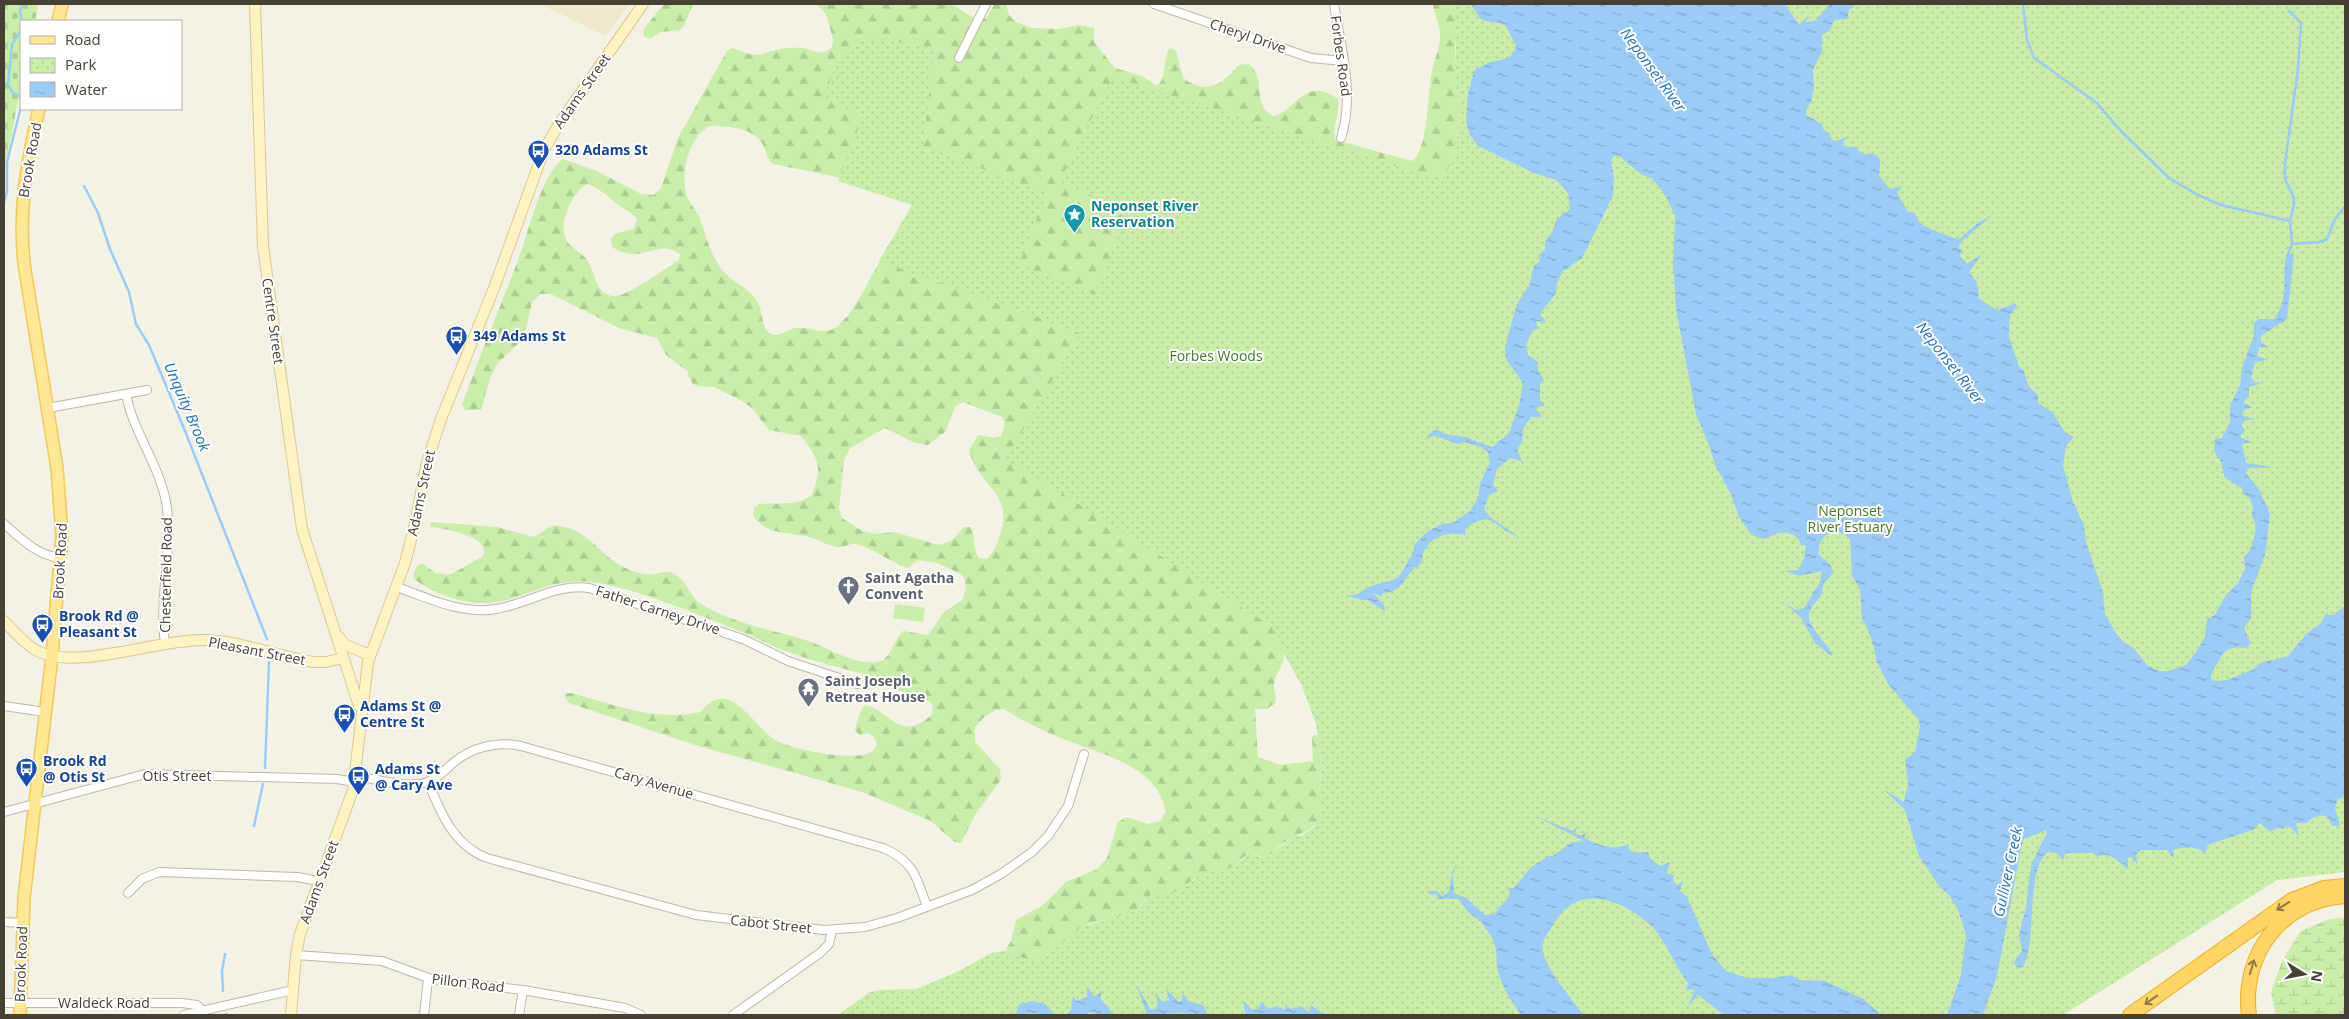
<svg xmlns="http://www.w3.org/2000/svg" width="2349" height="1019" viewBox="0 0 2349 1019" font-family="'Open Sans',sans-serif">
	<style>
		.education { fill: #efe8cd }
		.green { fill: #caeda9 }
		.forest { fill: url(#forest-firs); fill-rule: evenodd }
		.wetland { fill: url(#wetland-marsh) }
		.cemetery { fill: url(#cemetery-stones) }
		.park { fill: url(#park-dots) }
		.water { fill: url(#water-ripples) }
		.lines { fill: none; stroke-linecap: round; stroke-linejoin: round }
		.stream { stroke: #9bccf8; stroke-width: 2.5 }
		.street-casing { stroke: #c1b9a7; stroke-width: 10 }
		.secondary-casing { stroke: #d9ca90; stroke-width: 12 }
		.primary-casing { stroke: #f0cb58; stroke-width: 14 }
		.highway-casing { stroke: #edb026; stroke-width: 16 }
		.street { stroke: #fff; stroke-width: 8 }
		.secondary { stroke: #fff4c4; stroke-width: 10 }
		.primary { stroke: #ffe793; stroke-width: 11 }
		.highway { stroke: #ffd565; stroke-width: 14 }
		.oneway { stroke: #917c48 }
		.labels { text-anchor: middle; stroke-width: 4; stroke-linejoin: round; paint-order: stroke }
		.street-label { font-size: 14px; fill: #474134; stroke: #fff }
		.transit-label { font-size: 14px; font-weight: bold; fill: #164399; stroke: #fff; text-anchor: start }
		.culture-label { font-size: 14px; font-weight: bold; fill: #0d838f; stroke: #fff; text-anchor: start }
		.park-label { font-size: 14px; fill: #3f7f21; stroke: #fff }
		.worship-label { font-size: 14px; font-weight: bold; fill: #5b616d; stroke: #fff; text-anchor: start }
		.water-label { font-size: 15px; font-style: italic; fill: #2273be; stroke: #fff }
	</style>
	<defs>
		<pattern id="forest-firs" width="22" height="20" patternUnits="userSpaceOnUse" patternTransform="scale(1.25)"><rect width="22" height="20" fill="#caeda9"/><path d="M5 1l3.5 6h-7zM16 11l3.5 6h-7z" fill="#afcc92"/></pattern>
		<pattern id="wetland-marsh" width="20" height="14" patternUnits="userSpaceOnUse" patternTransform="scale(1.25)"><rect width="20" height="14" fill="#caeda9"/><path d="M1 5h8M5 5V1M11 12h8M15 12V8" fill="none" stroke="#afcc92"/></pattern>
		<pattern id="cemetery-stones" width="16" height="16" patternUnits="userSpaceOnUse" patternTransform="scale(1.25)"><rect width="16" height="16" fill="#caeda9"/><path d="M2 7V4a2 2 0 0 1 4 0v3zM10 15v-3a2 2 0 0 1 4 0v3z" fill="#afcc92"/></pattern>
		<pattern id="park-dots" width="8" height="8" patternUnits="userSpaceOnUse" patternTransform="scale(1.25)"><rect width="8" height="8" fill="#caeda9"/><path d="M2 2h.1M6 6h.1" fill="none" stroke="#afcc92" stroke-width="1.8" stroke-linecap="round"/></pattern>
		<pattern id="water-ripples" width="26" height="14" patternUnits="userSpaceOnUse" patternTransform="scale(1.25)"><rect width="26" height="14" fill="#9bccf8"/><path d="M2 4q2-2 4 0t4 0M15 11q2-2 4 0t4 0" fill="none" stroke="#80a7ca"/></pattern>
	</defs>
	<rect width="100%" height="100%" fill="#f4f1e5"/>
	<path class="education" d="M540,4H630L605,36Z"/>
	<path class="green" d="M895,604L925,608L923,622L893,618Z"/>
	<path class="forest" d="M664,4H693L684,26L680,30L661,32L650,39L644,36L643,30Z
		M814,4H952L975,19L982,20L986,18L995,4H1006L1009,15L1016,22L1032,28L1059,29L1078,25L1094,28V42L1115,68L1142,76L1157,86C1168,77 1162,59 1170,48L1176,51L1183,78C1206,95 1223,85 1238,65L1249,64C1267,78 1251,103 1272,116C1296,114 1303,74 1338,99C1341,112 1330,130 1336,140L1412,161C1428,153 1428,90 1432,72C1434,59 1441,47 1440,34C1440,23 1434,14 1433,4H1459L1455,49L1459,105L1457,144L1454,160L1440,180L1279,645C1291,661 1277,667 1274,683C1273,690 1277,696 1275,703L1267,709H1255L1258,757L1280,765L1313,761L1312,736L1317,735C1325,749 1321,765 1320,780C1320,787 1322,793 1322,799C1323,829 1307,830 1286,841C1278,846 1273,854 1265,858L1256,855L1243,857L1235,867L1209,872L1195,878L1179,891L1146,898L1136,911L1128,914L1088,924L1038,961H1030L1005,951L1011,941L1016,920L1043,905L1066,882L1097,869L1107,858L1118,822L1127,817L1147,824L1161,821L1166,811C1156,768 1111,757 1074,743C1049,734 1026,723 1004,709C991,709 983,718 975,727V742L1000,769L1001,780L976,813L961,843L953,841L931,821L862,792L695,745L569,703L564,696L567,693H572C614,705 657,722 701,712C729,674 754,728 777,741C793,750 856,762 871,752C875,750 876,747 877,743L873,736L867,733L859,735L855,730L860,712L865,705C887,708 900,743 929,717C934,713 933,708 931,702C924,699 918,699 911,696C899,691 890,683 878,678C846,669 814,662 783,650C770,646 758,638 745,633C700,616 638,588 591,582C562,578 537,590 510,599C477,609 442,599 414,579C413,571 415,567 422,563L435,573L450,575L483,556C492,536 445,529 431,527L430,524L433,522L497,527L533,537C544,534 547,524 560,526C588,530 599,554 623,567C632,571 645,576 656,574C661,573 665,571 670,572C685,576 689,596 701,604C732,623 768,629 802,639C820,644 837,655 855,660C863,662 873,664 881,661C892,656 894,639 903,631L928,635L944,612L962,600L966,589L965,579L961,574L937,563L917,560L908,568C893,564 873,548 856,544C849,543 844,548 838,547C827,546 819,539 809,537C787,531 770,537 753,516L754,508L759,504C779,502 795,507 812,495C823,467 819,459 801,436L769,430L752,408L742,401L714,387L697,386L692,383L687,371L666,355L657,338L619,328L551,294H540L532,302L524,338L498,363L490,378L481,410H465L462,405C479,357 499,310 517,263C528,235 540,176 563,159L599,172L641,194L654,195L661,188L678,138L727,51L732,48C741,50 748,55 758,55C763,55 767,52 772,51C781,48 794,47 803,48C811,49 821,56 829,50C836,45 832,35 830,28C827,16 826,10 814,4ZM710,126C727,126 751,127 762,143C767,151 766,158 773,164L833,176L913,203L908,216C898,233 886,250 876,268C865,287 854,314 836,327C823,337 810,326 796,328C787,329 779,338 771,334C761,330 763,310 757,301C749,288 736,284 726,274C711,259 707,238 700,219C697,211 690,205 687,196C680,174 688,137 710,126ZM587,184C600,189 607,195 617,204C624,210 631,211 637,219L634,229L614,234L611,239L612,247C642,267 655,237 680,254L679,260C668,267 627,296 616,296C597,297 596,277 589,263C585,255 576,251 570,245C554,229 571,194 587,184ZM963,402L1002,417L1005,423L1001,436L995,438L978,435L969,450C976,483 1011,492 1002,528C999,541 995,550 987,559L979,558C972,549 976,538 971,527H964L951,541L939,545L894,532L876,534L862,531L842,518L839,509L844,460L850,448L885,428L915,443L928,445L945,432L956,406Z"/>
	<path class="wetland" d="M2345,918V1015H2276L2271,992L2283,959L2301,931L2330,919Z"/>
	<path class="cemetery" d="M4,4H38L35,21H21V86L4,172Z"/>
	<path class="park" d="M1456,4H2345V872L2277,880L2063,1015H838L870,992L879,990L916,989L957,972L991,953L1005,951L1030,961H1038L1068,939L1081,927L1136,911L1151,894L1179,891L1203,873L1235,867L1247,854L1265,858L1269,856L1292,837L1302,835L1314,827L1321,813L1322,798L1320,784L1322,759L1316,724L1302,686L1279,645L1277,630L1033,475L1005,460L1080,333L879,261L912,205L838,181L863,117L824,96L839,57L859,38L898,42L934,51L923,147L1047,193L1019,264L1095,295L1128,210L1059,182L1113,77L1440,180L1454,160L1457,144L1459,105L1456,80Z"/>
	<path class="water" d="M1471,4H1785L1799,25L1808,16L1805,22L1815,21L1830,4H1856L1849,10L1847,19L1835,20L1829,31L1822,35V51L1813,70L1814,88L1811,102L1806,109V115L1822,124L1823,129L1829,133L1832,140L1837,141L1847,137L1843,142L1844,146L1856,147L1862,154C1883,151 1881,161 1879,176L1890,189L1902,186L1897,193L1908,212L1915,213C1918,230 1946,233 1958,240L1978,223L1992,215L1962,241L1958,248L1962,249L1960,256L1967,264L1982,254L1969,272L1977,282L1979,299L1997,310L2016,303L2017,307L2010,314L2009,337L2019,367L2024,370C2025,379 2029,390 2038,394V403L2052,412L2065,432L2074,437L2066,446L2063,466L2073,502L2084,525L2086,542L2103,592L2105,614L2117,635L2125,643L2133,647L2147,665L2159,671H2168L2186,665L2196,652L2205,637L2207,619L2215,615L2226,595L2238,583L2245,569L2244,557C2253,550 2260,525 2252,517L2253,507L2249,497L2243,494L2242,488L2225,478L2221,462L2214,451L2215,439H2221L2230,423V405L2240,386L2242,367L2254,336V323L2258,319H2274C2289,300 2282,279 2286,257V254H2294L2287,319L2261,336V343L2268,347L2259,348L2257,356L2268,360L2255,362L2251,378L2255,382L2262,383L2249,387V396L2243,403L2252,407L2242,411L2243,416L2255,419L2246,420L2241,425L2245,430L2241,435V438L2251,442L2242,444L2246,463L2273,467L2249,468L2246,473L2259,489L2270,514L2265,555L2251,592V618L2244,628L2251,643L2246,648C2221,645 2224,656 2211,673V679L2217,681L2227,680L2252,670L2260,663L2288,656L2306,634L2320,624L2327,612L2328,615H2333L2345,606V793L2343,798L2338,799L2335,808L2340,826H2333C2330,824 2330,820 2328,818C2323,812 2310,818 2307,823H2298L2296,825L2299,836L2290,827L2286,826L2283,829L2279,827L2270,832L2260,823L2253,830L2207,845L2205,855L2202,850L2189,847L2175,849L2173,851L2174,859L2167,850H2141L2136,855L2138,865L2131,857H2128V869C2119,862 2110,850 2097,857L2093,853H2068L2065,854L2063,860L2056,853L2048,852C2025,868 2038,940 2023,967L2017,968L2014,962L2022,950L2019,935L2026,907L2031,865L2047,833L2046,830L2024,839L2022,843L1997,976L1983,1015H1947L1961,975L1966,935L1958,910L1949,895L1939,886L1919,856L1905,810L1883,789L1904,802L1908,784L1905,760L1915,752L1920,727L1918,719L1888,684L1877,662L1871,637L1862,618L1860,589L1852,576L1850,539C1840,526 1815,533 1819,555L1830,564L1833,571C1831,578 1827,578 1824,583C1822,587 1823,591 1821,595C1818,601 1810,606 1809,614C1806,627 1832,646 1832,656L1815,643L1801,618L1785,603L1796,610L1804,608L1820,582L1822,571L1799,576L1785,571L1798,570L1804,559L1806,545H1801L1798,538C1784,528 1777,534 1764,539L1752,535L1739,517L1731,494L1715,465L1710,448L1696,414L1676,309L1673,263L1675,215L1666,197L1652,178L1642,175L1619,156H1614L1611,160L1614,177L1613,196L1582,258L1562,272L1556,287V293L1540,314L1546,322L1536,321L1538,329L1532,331L1526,345L1528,355L1538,362L1537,368L1544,380L1540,383V400L1545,406L1535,407L1542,417H1531L1523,429L1522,442L1517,449L1522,461L1510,458L1497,469L1493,484L1498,491L1489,495L1484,509L1490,517L1519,537C1492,528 1493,507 1465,529L1466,535C1451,532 1434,534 1425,549C1422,553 1423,560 1420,564C1419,566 1416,567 1414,568C1403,579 1401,593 1382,593V597L1373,593L1384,605L1385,612L1368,600H1362L1345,595C1362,597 1361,589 1374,585C1393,579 1397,584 1407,563C1411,555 1415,554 1414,545L1428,531L1442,524L1453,523L1470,511L1478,498L1480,483L1490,463L1488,452L1481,447L1464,442L1458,444L1436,436L1425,438L1436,429L1445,434L1465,437L1492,447L1509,433L1519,406L1523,383L1506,359L1505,346L1517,304L1529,286L1534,266L1540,261L1539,255L1545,250V242L1552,233L1557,219L1570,209L1568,193L1556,180L1534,173L1478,146L1470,135L1466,121L1468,94L1474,71C1478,68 1484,65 1488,63C1500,59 1513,62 1516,46L1505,25C1483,18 1484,27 1471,4Z
		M1536,816L1572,831L1577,827L1575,833L1581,836L1587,832L1584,838C1597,844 1614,852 1628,844L1630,851L1641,853L1648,852L1650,858L1660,866L1670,862L1667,873L1674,875L1673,880L1677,885L1683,881L1680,891L1687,897L1712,954L1726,971L1747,978H1773L1792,975L1800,980L1825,981L1865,1000L1881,1015H1724L1698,995L1687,1007L1695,991L1691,989L1686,991L1688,983C1671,961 1665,934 1642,918C1611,895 1574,886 1552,927C1547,935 1541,940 1543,951C1546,970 1572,998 1583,1015H1521L1507,994L1501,980L1497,969L1496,949L1492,937L1481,922L1469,913L1458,899H1439L1437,894L1431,895L1427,891H1437L1442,896L1449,892L1452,874L1458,860L1453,875L1454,893L1466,898L1485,915L1494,914L1509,897L1510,891L1507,888H1514L1531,867L1546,858L1545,856H1553L1570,843L1584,841Z
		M1136,984L1150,1009H1155L1158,1003L1155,992L1162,1002L1169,1000L1166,989L1179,1002L1182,1000L1183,993L1188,1001L1203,1005L1208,1015L1182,1013L1144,1015L1146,1011Z
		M1087,986L1093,996L1098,995L1101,990V999L1114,1015H1099L1091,1012L1084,1015H1066L1071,1010L1073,996L1077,1001L1087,997Z
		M1033,1001L1045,1004L1056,1015H1038L1035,1013L1015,1015L1020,1004Z
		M1244,1002L1253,1010L1258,1009L1262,1002L1268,1009L1277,1006L1285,1010L1286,1004L1290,1009L1301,1006L1309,1012L1311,1005L1324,1015H1245Z"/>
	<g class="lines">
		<path class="stream" d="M22,4L20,12L22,21
			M2023,4L2027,40L2034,58L2097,103L2119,129L2169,178L2198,195L2221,205L2290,221
			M21,31L12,44L8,85L13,93L21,97
			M84,186L98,213L110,249L129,292L136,324L149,345L183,426L267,639
			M4,202L7,192V162L21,107
			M2292,244L2319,242L2327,239L2335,219L2345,206
			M2288,254L2292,244L2290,221L2294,205V198L2285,179V163L2298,69L2301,23L2289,11
			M265,768L269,662
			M254,826L263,784
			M223,991L222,971L225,954
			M226,1014V1015"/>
		<defs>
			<path id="street" d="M1154,4L1311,58L1343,61
				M1334,4C1341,48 1355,94 1341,138
				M959,58L986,4
				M126,394C133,432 159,464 166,502C174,548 158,597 165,644
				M48,408L147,390
				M4,524C22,539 37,556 62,558
				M397,587C428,598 462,615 496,609C527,604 557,583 589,588L743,639L788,661L857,684
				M4,706L45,712
				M356,776C377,779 407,789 428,782C438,778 445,770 453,763C472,747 497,741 521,746L883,848C914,861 917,878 927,907
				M428,782C441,813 453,845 487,858L696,915L824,930L865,927L897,918L972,890L1001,874L1032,852L1048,836L1068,806L1084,754
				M4,812L145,774L337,779L355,782
				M128,893L142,879L159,872L297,877L318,881
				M4,922L23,923
				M296,955L382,961L434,980L523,990L625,1008L641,1015
				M4,1003H182L197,1005L202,1010
				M184,1015L293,990
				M424,1015L428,979
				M519,1015L523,990
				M733,1015L820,953L829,944L832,930"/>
			<path id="secondary" d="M255,4L263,246L302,529L359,706
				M4,621C15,632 27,647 42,653C81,669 159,639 205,640C241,641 277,656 313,662H326L343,658
				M339,637L345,645L370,655
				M291,1015L296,955L300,934L353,790L368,662L405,563L415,524L426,466L441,419L494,288L544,150L559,124L643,4"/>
			<path id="primary" d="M58,21L62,4
				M20,1015L24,898L52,656L62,536L57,468L25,270C17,214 27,163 39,109"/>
			<path id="highway" d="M2130,1015L2292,900L2324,888L2345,886
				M2249,1015C2241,954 2282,900 2345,896"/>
		</defs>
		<use href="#street" class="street-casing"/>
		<use href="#secondary" class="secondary-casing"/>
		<use href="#primary" class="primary-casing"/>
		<use href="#highway" class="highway-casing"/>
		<use href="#street" class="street"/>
		<use href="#secondary" class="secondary"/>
		<use href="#primary" class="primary"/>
		<use href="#highway" class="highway"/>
	</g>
	<defs><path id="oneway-shaft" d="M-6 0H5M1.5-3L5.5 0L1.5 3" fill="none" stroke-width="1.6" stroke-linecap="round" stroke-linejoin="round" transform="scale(1.25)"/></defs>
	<g class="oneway">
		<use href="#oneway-shaft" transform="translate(2283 906) rotate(147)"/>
		<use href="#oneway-shaft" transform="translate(2252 967) rotate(-74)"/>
		<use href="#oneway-shaft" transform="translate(2151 1000) rotate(144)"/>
	</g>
	<defs>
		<symbol id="bus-pin" viewBox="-11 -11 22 30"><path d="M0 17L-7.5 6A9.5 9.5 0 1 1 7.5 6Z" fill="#1a4fb4" stroke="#fff"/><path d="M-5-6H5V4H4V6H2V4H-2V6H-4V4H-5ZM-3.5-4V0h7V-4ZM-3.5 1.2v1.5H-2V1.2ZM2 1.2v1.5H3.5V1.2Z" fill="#fff"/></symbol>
		<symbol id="sight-pin" viewBox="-11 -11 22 30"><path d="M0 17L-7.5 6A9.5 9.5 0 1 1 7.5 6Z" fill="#0f9aa8" stroke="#fff"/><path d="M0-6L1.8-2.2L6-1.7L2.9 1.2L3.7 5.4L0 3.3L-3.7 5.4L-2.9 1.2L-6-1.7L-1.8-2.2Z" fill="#fff"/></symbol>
		<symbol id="church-pin" viewBox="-11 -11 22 30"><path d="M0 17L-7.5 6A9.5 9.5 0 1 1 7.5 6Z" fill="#6b7280" stroke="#fff"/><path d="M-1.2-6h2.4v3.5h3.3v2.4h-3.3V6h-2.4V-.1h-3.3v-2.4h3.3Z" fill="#fff"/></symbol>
		<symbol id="temple-pin" viewBox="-11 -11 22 30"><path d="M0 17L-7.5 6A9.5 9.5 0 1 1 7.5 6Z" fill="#6b7280" stroke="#fff"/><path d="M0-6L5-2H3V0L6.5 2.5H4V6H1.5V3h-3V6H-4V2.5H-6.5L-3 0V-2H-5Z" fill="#fff"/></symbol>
	</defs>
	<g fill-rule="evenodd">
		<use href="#bus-pin" x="526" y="138" width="25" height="34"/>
		<use href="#sight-pin" x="1062" y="202" width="25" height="34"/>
		<use href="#bus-pin" x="444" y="324" width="25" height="34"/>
		<use href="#church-pin" x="836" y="574" width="25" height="34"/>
		<use href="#bus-pin" x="30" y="612" width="25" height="34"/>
		<use href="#temple-pin" x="796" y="676" width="25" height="34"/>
		<use href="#bus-pin" x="332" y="702" width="25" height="34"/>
		<use href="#bus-pin" x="14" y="756" width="25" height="34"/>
		<use href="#bus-pin" x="346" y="764" width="25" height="34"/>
	</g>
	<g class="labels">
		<g class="street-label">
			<text transform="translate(1248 36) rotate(19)" y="5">Cheryl Drive</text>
			<text transform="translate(1341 56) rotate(82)" y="5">Forbes Road</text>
			<text transform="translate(582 91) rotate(-55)" y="5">Adams Street</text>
			<text transform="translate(30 160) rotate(-80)" y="5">Brook Road</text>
			<text transform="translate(273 321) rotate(82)" y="5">Centre Street</text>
			<text transform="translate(421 493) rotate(-78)" y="5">Adams Street</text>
			<text transform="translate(60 561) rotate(-87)" y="5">Brook Road</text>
			<text transform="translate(166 575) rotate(-89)" y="5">Chesterfield Road</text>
			<text transform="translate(658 610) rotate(18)" y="5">Father Carney Drive</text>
			<text transform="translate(257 651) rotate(11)" y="5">Pleasant Street</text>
			<text x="177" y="781">Otis Street</text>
			<text transform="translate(654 783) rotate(16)" y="5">Cary Avenue</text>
			<text transform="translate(319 882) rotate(-70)" y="5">Adams Street</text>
			<text transform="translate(771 924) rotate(6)" y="5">Cabot Street</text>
			<text transform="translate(21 964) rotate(-88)" y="5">Brook Road</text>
			<text transform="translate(468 983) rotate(7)" y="5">Pillon Road</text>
			<text x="104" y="1008">Waldeck Road</text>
		</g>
		<g class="transit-label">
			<text x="555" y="155">320 Adams St</text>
			<text x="473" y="341">349 Adams St</text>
			<text x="59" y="621">Brook Rd @<tspan x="59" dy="16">Pleasant St</tspan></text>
			<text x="360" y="711">Adams St @<tspan x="360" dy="16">Centre St</tspan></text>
			<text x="43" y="766">Brook Rd<tspan x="43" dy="16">@ Otis St</tspan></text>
			<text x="375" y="774">Adams St<tspan x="375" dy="16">@ Cary Ave</tspan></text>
		</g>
		<g class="culture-label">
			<text x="1091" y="211">Neponset River<tspan x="1091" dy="16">Reservation</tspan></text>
		</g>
		<g class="park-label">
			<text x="1216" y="361">Forbes Woods</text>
			<text x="1850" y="516">Neponset<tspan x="1850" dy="16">River Estuary</tspan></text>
		</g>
		<g class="worship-label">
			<text x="865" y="583">Saint Agatha<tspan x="865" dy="16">Convent</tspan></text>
			<text x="825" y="686">Saint Joseph<tspan x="825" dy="16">Retreat House</tspan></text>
		</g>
		<g class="water-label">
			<text transform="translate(1653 70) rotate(54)" y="5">Neponset River</text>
			<text transform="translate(1950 363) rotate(52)" y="5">Neponset River</text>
			<text transform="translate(187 407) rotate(67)" y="5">Unquity Brook</text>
			<text transform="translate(2008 872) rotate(-78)" y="5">Gulliver Creek</text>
		</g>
	</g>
	<rect width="2349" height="1019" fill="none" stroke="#474134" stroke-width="10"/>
	<rect x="20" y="20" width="162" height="90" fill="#ffffff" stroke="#b5b3ae"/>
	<rect x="30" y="36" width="25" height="8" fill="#ffe793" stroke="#b5b3ae"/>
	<text x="65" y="45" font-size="15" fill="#474134">Road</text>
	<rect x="30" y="58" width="25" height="15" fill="url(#park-dots)" stroke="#b5b3ae"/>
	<text x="65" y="70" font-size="15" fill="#474134">Park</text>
	<rect x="30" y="82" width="25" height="15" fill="url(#water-ripples)" stroke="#b5b3ae"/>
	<text x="65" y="95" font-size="15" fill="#474134">Water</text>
	<g transform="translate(2304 974) rotate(100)" stroke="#ffffff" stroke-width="4" paint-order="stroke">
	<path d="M0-4L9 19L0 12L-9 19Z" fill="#474134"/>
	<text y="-8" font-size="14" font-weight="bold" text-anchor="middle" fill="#474134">N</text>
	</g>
</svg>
